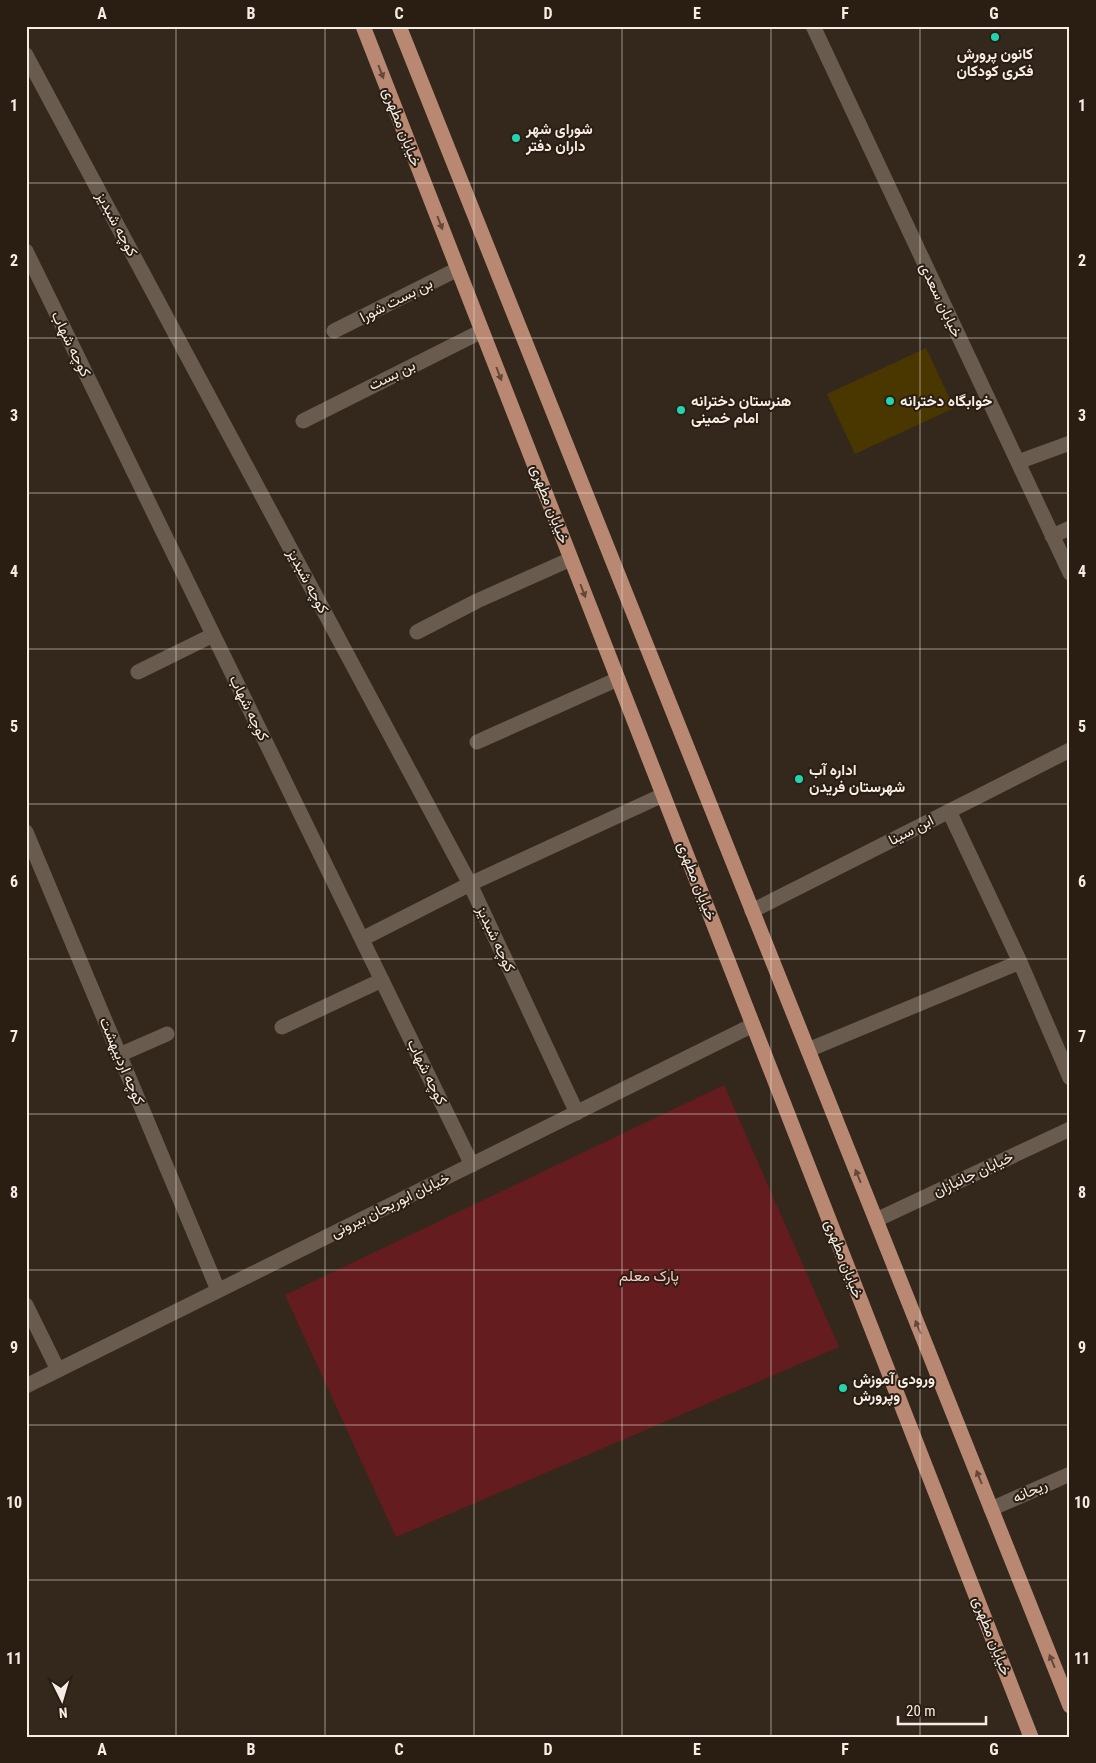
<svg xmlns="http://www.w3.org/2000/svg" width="1096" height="1763" viewBox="0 0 1096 1763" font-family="'Roboto Condensed',Vazirmatn,sans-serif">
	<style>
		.green { fill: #641c1f }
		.building { fill: #4a3700 }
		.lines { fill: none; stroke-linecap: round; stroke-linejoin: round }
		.minor { stroke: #695b4e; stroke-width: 15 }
		.major { stroke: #b88872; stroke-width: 15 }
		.oneway { fill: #634839 }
		.grid { fill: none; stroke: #f5ede5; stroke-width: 1; stroke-opacity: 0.55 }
		.poi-dot { fill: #22d5af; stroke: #2a1e13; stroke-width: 2 }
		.labels { text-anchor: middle; stroke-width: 4; stroke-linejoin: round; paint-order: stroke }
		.poi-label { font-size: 15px; font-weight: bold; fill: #f5ede5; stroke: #2a1e13; text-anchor: start }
		.street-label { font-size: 15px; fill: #f5ede5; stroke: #2a1e13 }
		.park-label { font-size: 15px; fill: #fdc9c7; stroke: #2a1e13 }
		.neatline { fill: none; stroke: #f5ede5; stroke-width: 2 }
		.grid-label { font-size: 16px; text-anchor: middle; font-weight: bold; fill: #f5ede5 }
	</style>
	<rect width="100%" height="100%" fill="#34281c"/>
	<path class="green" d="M724,1085L839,1347L396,1537L285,1295Z"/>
	<path class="building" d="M926,348L954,408L855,454L827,394Z"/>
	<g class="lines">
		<path class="minor" d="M813,26L1070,573
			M26,55L470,884L577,1113
			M26,251L472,1165
			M334,331L458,269
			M303,421L482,331
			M1018,462L1070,443
			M1052,536L1070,528
			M417,632L477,601L571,559
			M138,672L213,635
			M477,742L618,679
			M949,811L1020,962L1070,1078
			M26,832L218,1290
			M752,911L1070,750
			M362,939L470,884L663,795
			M282,1027L382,980
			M808,1050L1020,962
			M119,1055L167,1034
			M876,1220L1070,1129
			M26,1305L58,1370
			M26,1386L753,1025
			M991,1509L1070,1474"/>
		<path class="major" d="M363,26L1031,1737
			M399,26L1070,1706"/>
	</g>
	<defs><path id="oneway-solid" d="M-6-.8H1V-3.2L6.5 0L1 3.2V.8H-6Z" transform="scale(1.25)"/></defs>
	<g class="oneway">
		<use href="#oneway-solid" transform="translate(381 72) rotate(69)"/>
		<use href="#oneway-solid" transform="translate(440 223) rotate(69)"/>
		<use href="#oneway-solid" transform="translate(499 374) rotate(69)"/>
		<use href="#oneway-solid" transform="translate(583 591) rotate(69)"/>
		<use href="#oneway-solid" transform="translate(858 1176) rotate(-112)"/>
		<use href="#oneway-solid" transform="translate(918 1327) rotate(-112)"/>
		<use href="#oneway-solid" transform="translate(979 1477) rotate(-112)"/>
		<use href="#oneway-solid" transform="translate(1052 1661) rotate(-112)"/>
	</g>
	<path class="grid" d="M176,26V1737M325,26V1737M474,26V1737M622,26V1737M771,26V1737M920,26V1737M26,183H1070M26,338H1070M26,493H1070M26,649H1070M26,804H1070M26,959H1070M26,1114H1070M26,1270H1070M26,1425H1070M26,1580H1070"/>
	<g class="poi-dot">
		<circle cx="995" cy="37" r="5"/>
		<circle cx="516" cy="138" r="5"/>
		<circle cx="890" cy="401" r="5"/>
		<circle cx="681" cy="410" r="5"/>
		<circle cx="799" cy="779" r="5"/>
		<circle cx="843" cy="1388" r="5"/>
	</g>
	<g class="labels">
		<g class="poi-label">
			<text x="995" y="59" text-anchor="middle">کانون پرورش<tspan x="995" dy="17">فکری کودکان</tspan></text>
			<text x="526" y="134">شورای شهر<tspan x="526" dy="17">داران دفتر</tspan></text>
			<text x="691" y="406">هنرستان دخترانه<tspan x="691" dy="17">امام خمینی</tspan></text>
			<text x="900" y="406">خوابگاه دخترانه</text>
			<text x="809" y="775">اداره آب<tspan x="809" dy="17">شهرستان فریدن</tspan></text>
			<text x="853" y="1384">ورودی آموزش<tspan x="853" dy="17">وپرورش</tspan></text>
		</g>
		<g class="street-label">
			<text transform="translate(402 127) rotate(69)" y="5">خیابان مطهری</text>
			<text transform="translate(117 224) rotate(62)" y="5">کوچه شبدیز</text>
			<text transform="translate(396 300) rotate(-27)" y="5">بن بست شورا</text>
			<text transform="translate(941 300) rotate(65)" y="5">خیابان سعدی</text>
			<text transform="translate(71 344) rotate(64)" y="5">کوچه شهاب</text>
			<text transform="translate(392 375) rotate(-26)" y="5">بن بست</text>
			<text transform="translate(550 504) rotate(69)" y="5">خیابان مطهری</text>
			<text transform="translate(308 581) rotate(62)" y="5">کوچه شبدیز</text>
			<text transform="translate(249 708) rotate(64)" y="5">کوچه شهاب</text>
			<text transform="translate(911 830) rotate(-27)" y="5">ابن سینا</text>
			<text transform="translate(697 881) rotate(69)" y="5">خیابان مطهری</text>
			<text transform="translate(496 939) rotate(65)" y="5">کوچه شبدیز</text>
			<text transform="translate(122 1061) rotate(67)" y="5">کوچه اردیبهشت</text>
			<text transform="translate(427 1072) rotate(64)" y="5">کوچه شهاب</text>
			<text transform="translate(973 1174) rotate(-25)" y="5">خیابان جانبازان</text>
			<text transform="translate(390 1205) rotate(-26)" y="5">خیابان ابوریحان بیرونی</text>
			<text transform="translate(844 1259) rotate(69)" y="5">خیابان مطهری</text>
			<text transform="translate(1030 1491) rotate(-24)" y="5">ریحانه</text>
			<text transform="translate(992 1636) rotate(69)" y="5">خیابان مطهری</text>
		</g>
		<g class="park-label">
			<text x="649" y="1281">پارک معلم</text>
		</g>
	</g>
	<rect width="1096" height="1763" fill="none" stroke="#2a1e13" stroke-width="55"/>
	<g transform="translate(62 1700) rotate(175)" stroke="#2a1e13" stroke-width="4" paint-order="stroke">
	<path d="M0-4L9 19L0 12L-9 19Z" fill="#f5ede5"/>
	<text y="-8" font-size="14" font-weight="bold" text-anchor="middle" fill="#f5ede5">N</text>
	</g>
	<path d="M898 1716v8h88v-8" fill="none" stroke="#f5ede5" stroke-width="2.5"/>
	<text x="906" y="1716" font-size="15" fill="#f5ede5" stroke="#2a1e13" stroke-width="4" paint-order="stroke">20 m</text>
	<rect x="28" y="28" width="1040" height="1708" class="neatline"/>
	<g class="grid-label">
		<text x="102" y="19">A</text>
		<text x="251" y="19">B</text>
		<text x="399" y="19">C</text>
		<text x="548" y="19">D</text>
		<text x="697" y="19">E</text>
		<text x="845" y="19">F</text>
		<text x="994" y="19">G</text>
		<text x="14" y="111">1</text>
		<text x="1082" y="111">1</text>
		<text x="14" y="266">2</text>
		<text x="1082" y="266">2</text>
		<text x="14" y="421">3</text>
		<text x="1082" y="421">3</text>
		<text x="14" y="577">4</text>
		<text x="1082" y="577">4</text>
		<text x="14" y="732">5</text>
		<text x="1082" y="732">5</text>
		<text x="14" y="887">6</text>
		<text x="1082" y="887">6</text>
		<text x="14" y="1042">7</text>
		<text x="1082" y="1042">7</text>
		<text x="14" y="1198">8</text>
		<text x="1082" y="1198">8</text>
		<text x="14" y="1353">9</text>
		<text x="1082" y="1353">9</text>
		<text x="14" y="1508">10</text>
		<text x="1082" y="1508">10</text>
		<text x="14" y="1664">11</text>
		<text x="1082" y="1664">11</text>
		<text x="102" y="1755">A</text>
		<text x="251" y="1755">B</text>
		<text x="399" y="1755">C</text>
		<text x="548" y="1755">D</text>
		<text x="697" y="1755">E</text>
		<text x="845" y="1755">F</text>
		<text x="994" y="1755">G</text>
	</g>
</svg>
